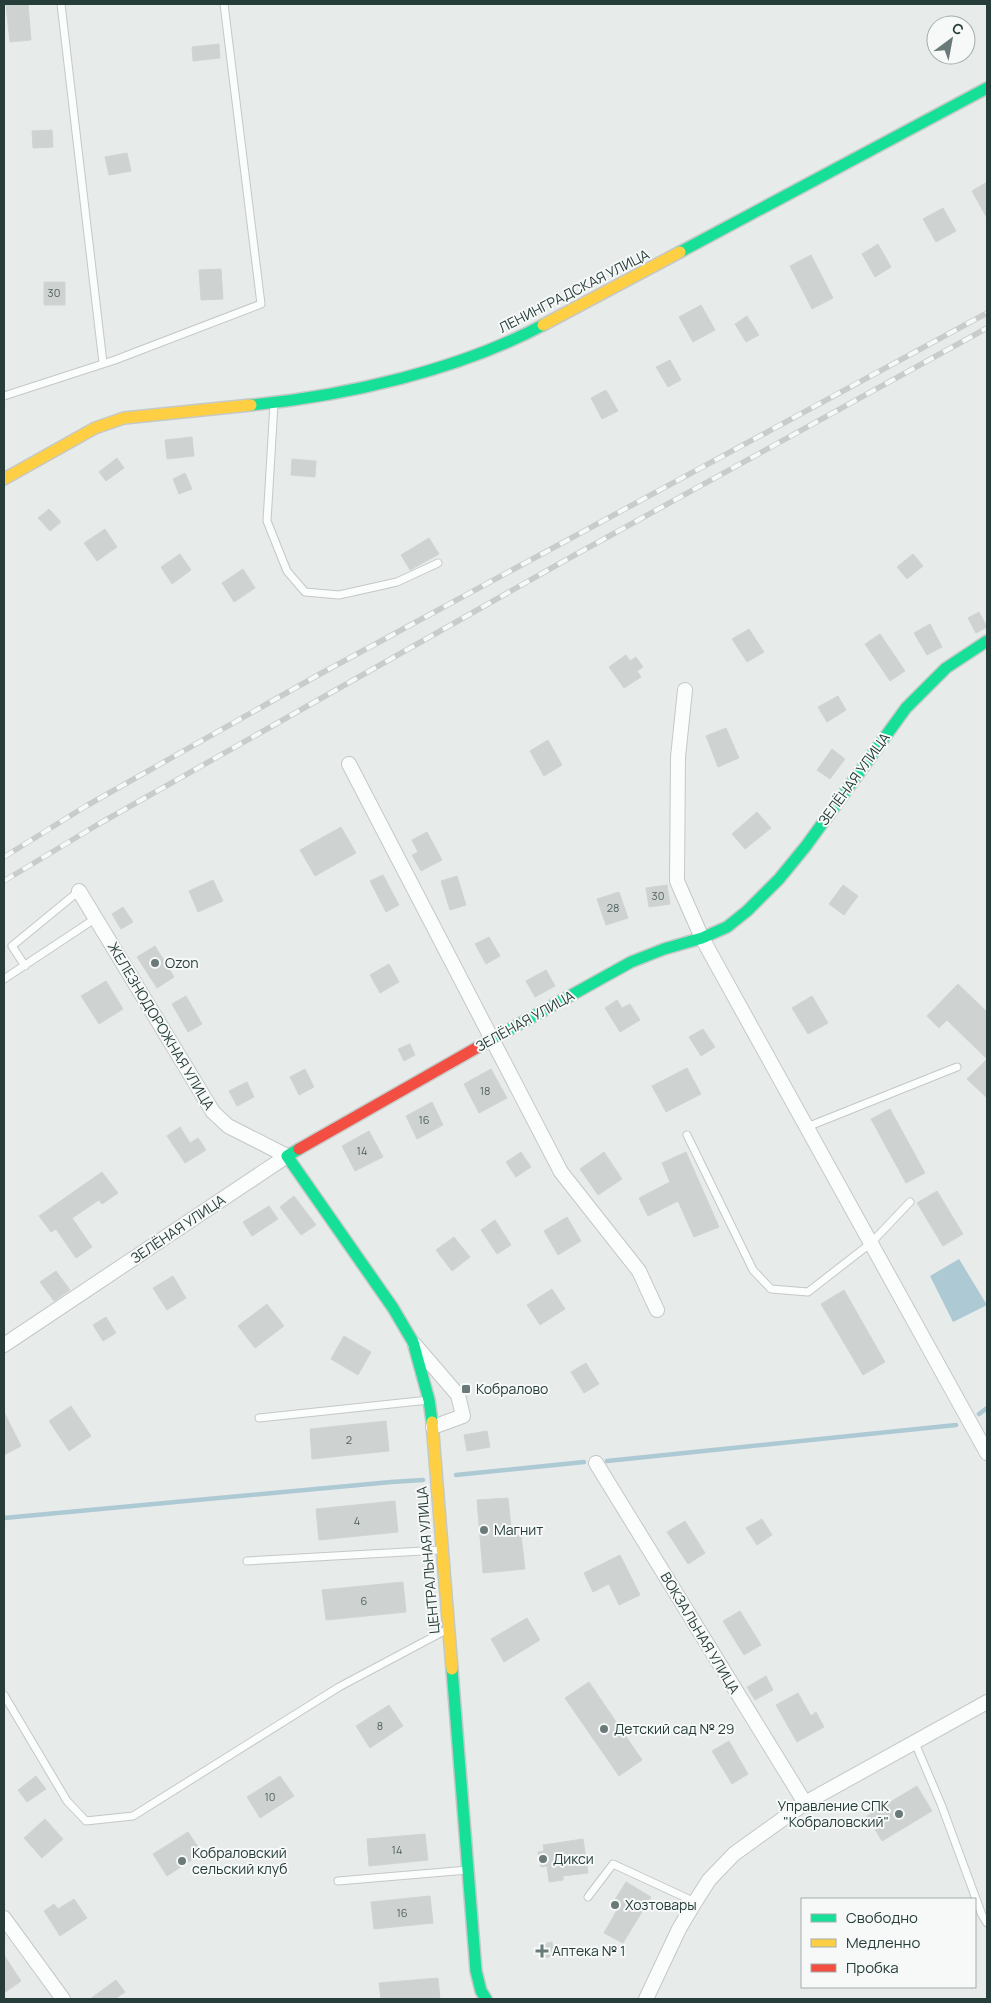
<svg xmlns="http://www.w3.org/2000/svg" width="991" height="2003" viewBox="0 0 991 2003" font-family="Manrope,sans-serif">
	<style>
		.water { fill: #adc9d4 }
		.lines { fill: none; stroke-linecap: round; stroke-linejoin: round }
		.stream { stroke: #adc9d4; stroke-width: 4.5 }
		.building { fill: #ced2d1; stroke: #d0d4d3 }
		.lane-casing { stroke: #c4c8c7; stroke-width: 9 }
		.street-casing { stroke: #c4c8c7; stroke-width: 16 }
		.fast-casing { stroke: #c4c9c8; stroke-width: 14 }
		.slow-casing { stroke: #c4c9c8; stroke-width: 14 }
		.jam-casing { stroke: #c4c9c8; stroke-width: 14 }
		.lane { stroke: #fbfcfc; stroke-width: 7 }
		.street { stroke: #fbfcfc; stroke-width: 14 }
		.fast { stroke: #16e098; stroke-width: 11 }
		.slow { stroke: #ffcf43; stroke-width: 11 }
		.jam { stroke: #f24e42; stroke-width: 11 }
		.rail-casing { stroke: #c8cccb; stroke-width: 5.5 }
		.rail { stroke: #f6f9f8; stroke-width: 4; stroke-dasharray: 11; stroke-linecap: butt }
		.poi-dot { fill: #6a7a78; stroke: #f6f9f8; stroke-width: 2 }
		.labels { text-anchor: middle; stroke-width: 4; stroke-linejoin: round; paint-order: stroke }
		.number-label { font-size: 11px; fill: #516360 }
		.street-label { font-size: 14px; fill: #263d3a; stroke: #f6f9f8 }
		.poi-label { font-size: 14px; fill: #263d3a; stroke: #f6f9f8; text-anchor: start }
	</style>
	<rect width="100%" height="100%" fill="#e7ebea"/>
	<path class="water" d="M959,1259L987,1305L953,1322L930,1276Z"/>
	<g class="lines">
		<path class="stream" d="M979,1414L987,1408
			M607,1461L956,1425
			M456,1475L584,1462
			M4,1518L391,1482L423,1480"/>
	</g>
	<path class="building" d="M28,4L31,40L10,42L6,5Z
		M219,44L220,58L193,61L192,47Z
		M52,130L53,147L33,148L32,131Z
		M127,153L131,171L109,175L105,157Z
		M987,182V218L972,191Z
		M943,208L956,231L936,242L923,219Z
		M878,244L891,267L875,277L862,254Z
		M811,255L833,298L812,309L790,266Z
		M221,269L223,299L201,300L199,270Z
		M44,282H65V305H44Z
		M701,305L715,330L693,342L679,317Z
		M747,316L759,335L746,342L735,324Z
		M670,360L681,380L668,387L656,367Z
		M606,390L618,411L602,419L591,398Z
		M192,437L194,456L167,459L165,440Z
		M117,458L124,468L106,481L99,472Z
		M292,459L316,461L315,477L291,475Z
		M185,473L192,489L179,494L173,479Z
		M49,509L61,522L50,531L38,518Z
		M105,529L117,547L97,561L84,543Z
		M429,538L439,554L410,570L401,555Z
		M180,554L191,570L172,584L161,567Z
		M913,554L923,566L907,579L897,567Z
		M243,569L255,588L234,602L222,583Z
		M979,612L987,627L976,633L968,618Z
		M930,624L942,647L927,655L914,633Z
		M749,629L764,652L747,662L732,639Z
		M880,634L905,671L890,681L865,644Z
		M626,655L630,661L636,657L643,667L637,671L641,677L624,688L609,667Z
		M838,696L846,710L827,722L818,707Z
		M726,728L739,758L718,767L706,736Z
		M548,740L562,765L544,776L530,751Z
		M832,749L845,759L830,779L817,770Z
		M757,812L771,828L745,849L732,834Z
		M341,827L356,853L315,876L300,850Z
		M427,832L442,860L421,871L412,855L418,852L412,840Z
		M383,875L399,905L386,912L370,881Z
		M457,876L466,905L450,910L441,881Z
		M213,880L223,901L198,912L189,891Z
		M667,885L670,904L649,907L646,888Z
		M843,885L858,896L844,915L829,904Z
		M619,892L628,918L606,925L597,899Z
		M123,907L133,922L121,929L112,914Z
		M489,937L500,956L486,964L475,944Z
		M155,946L174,977L157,988L137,957Z
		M389,964L399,982L380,993L370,975Z
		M546,970L555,986L535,997L526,981Z
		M106,981L123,1009L99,1024L81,996Z
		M958,984L987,1012V1098L967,1079L987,1059L947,1020L939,1028L927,1016Z
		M186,996L202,1024L188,1032L172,1004Z
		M812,996L828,1023L808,1034L792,1008Z
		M617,1000L622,1008L630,1004L640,1020L620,1032L605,1008Z
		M703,1029L715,1047L701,1056L689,1037Z
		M410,1044L415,1055L404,1061L398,1049Z
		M687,1068L701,1094L666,1112L652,1086Z
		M305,1069L314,1087L299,1095L290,1077Z
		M491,1069L507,1098L479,1113L464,1084Z
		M247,1082L254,1097L237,1106L229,1091Z
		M432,1102L443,1125L417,1139L406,1116Z
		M890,1109L925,1173L906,1183L871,1119Z
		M180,1127L190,1143L198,1138L206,1150L185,1163L167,1136Z
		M369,1131L383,1157L355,1171L342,1146Z
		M521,1152L531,1167L516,1177L506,1162Z
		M604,1152L622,1179L598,1195L580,1169Z
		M686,1152L719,1227L694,1237L678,1201L648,1216L639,1198L670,1182L662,1163Z
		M102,1172L118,1193L102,1204L99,1200L72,1218L92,1247L76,1258L56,1229L51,1232L39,1216Z
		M937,1191L963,1234L943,1246L917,1203Z
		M294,1196L316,1225L301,1235L280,1207Z
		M269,1206L278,1219L252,1236L243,1222Z
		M567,1217L581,1241L558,1255L544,1231Z
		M495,1220L511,1245L497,1254L481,1230Z
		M454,1237L470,1257L452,1271L436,1250Z
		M56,1271L70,1290L54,1301L40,1282Z
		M173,1276L186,1298L167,1310L153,1288Z
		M552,1289L565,1309L540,1325L527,1305Z
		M844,1290L885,1362L863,1375L821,1304Z
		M267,1304L284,1326L255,1348L238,1326Z
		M106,1317L116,1333L103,1341L93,1325Z
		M344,1336L371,1352L358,1375L331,1359Z
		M586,1363L599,1384L584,1393L571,1372Z
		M71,1406L91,1436L69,1451L49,1421Z
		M4,1412L21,1446L4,1455Z
		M386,1421L389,1451L312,1459L310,1429Z
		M487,1431L490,1447L467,1451L464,1435Z
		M508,1498L512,1536L521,1535L525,1569L483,1573L477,1500Z
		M395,1501L398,1532L319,1540L316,1509Z
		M762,1519L772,1535L757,1545L746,1528Z
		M685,1521L705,1553L688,1564L667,1532Z
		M620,1555L640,1595L619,1605L609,1584L593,1592L584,1573Z
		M403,1582L406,1612L326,1620L322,1590Z
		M740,1611L761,1645L744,1655L723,1621Z
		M527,1618L540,1640L504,1662L491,1639Z
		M766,1676L773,1690L755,1700L747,1687Z
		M589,1682L642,1760L619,1776L565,1698Z
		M798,1693L811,1716L816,1712L824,1727L797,1742L776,1705Z
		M389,1705L403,1726L370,1748L356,1726Z
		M729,1741L748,1774L732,1784L712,1751Z
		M36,1776L46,1789L27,1802L18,1790Z
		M280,1776L294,1796L260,1818L247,1797Z
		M917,1786L932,1811L882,1841L867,1816Z
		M45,1819L63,1839L42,1858L24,1838Z
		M188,1832L202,1853L167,1876L153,1854Z
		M425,1834L428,1860L369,1866L367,1839Z
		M583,1839L588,1873L563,1876V1880L549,1882L547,1866L541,1867L538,1852L544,1851L543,1845Z
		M626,1882L651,1897L623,1943L604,1933L617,1910L611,1906Z
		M430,1896L433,1923L374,1929L371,1902Z
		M74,1899L87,1918L60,1936L44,1911L54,1904L58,1909Z
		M552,1942L555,1955L542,1959L539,1945Z
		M4,1955L21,1981L4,1993Z
		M438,1978L440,1999H381L379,1983Z
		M116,1980L125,1992L115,1999H90Z"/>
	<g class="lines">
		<defs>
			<path id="lane" d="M61,4L103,363
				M4,396L115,360L261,304L224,4
				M274,404L267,521L287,571L305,592L339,595L397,582L438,563
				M25,966L12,946L79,891
				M4,979L96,918
				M807,1127L957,1067
				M687,1135L753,1270L771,1289L808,1292L871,1243L910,1202
				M259,1418L429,1400
				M247,1561L441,1550
				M4,1695L67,1801L86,1821L133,1816L339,1687L448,1629
				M915,1743L941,1804L982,1915L987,1923
				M338,1881L468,1870
				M588,1897L613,1864L695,1902"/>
			<path id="street" d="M685,690L678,757L677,881L702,938L987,1453
				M349,764L561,1172L639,1271L657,1310
				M4,1345L287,1156L228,1126L213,1112L79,891
				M415,1345L458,1395L463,1416L433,1427
				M596,1463L805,1803
				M4,1918L63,1999
				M646,1999L679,1929L695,1902L709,1880L734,1854L805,1803L987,1702"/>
			<path id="fast" d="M680,252L987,88
				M251,405C345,396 459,370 543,325
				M478,1047L631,962L664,949L702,938L727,927L747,911L779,879L806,846L906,708L946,668L987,641
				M299,1149L287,1156L393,1308L413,1342L429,1400L432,1422
				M452,1669L476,1971L481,1991L486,1999"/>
			<path id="slow" d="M543,325L680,252
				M4,479L95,428L124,418L251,405
				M432,1422L452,1669"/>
			<path id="jam" d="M299,1149L478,1047"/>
		</defs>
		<use href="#lane" class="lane-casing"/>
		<use href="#street" class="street-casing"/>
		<use href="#fast" class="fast-casing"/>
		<use href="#slow" class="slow-casing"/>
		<use href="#jam" class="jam-casing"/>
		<use href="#lane" class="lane"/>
		<use href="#street" class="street"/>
		<use href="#fast" class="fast"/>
		<use href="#slow" class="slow"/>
		<use href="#jam" class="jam"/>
		<defs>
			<path id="rail" d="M4,857L86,806L320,674L987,313
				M4,881L97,825L564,561L987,328"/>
		</defs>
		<use href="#rail" class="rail-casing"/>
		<use href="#rail" class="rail"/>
	</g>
	<g class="poi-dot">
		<circle cx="155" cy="963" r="5"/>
		<rect x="461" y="1384" width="10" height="10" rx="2.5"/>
		<circle cx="484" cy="1530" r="5"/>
		<circle cx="604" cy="1729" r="5"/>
		<circle cx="899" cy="1814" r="5"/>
		<circle cx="543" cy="1859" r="5"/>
		<circle cx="182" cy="1861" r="5"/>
		<circle cx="615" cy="1905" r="5"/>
		<path d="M539.5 1943.5h5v5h5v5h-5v5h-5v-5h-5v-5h5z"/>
	</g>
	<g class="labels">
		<g class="number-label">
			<text x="54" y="297">30</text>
			<text x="658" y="900">30</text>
			<text x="613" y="912">28</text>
			<text x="485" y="1095">18</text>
			<text x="424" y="1124">16</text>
			<text x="362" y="1155">14</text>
			<text x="349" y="1444">2</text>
			<text x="357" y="1525">4</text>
			<text x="364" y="1605">6</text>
			<text x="380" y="1730">8</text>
			<text x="270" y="1801">10</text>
			<text x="397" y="1854">14</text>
			<text x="402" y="1917">16</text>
		</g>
		<g class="street-label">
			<text transform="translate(574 291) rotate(-27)" y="5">ЛЕНИНГРАДСКАЯ УЛИЦА</text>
			<text transform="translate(854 779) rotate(-54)" y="5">ЗЕЛЁНАЯ УЛИЦА</text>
			<text transform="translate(525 1021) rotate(-29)" y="5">ЗЕЛЁНАЯ УЛИЦА</text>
			<text transform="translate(161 1026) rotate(59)" y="5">ЖЕЛЕЗНОДОРОЖНАЯ УЛИЦА</text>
			<text transform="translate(178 1229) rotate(-34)" y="5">ЗЕЛЁНАЯ УЛИЦА</text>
			<text transform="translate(428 1560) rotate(-95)" y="5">ЦЕНТРАЛЬНАЯ УЛИЦА</text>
			<text transform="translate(700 1633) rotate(59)" y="5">ВОКЗАЛЬНАЯ УЛИЦА</text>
		</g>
		<g class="poi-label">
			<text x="165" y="968">Ozon</text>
			<text x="476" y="1394">Кобралово</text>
			<text x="494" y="1535">Магнит</text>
			<text x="614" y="1734">Детский сад № 29</text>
			<text x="889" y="1811" text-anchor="end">Управление СПК<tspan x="889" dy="16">"Кобраловский"</tspan></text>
			<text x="192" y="1858">Кобраловский<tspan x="192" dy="16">сельский клуб</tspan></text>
			<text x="553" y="1864">Дикси</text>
			<text x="625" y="1910">Хозтовары</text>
			<text x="552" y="1956">Аптека № 1</text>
		</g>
	</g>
	<rect width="991" height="2003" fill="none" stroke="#263d3a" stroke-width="10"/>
	<rect x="801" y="1898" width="175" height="90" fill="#f6f9f8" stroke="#a3aeac"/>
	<rect x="811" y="1914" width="25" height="8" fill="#16e098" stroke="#a3aeac"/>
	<text x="846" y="1923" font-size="15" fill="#263d3a">Свободно</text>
	<rect x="811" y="1939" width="25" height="8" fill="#ffcf43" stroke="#a3aeac"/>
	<text x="846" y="1948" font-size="15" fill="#263d3a">Медленно</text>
	<rect x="811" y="1964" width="25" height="8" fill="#f24e42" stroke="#a3aeac"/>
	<text x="846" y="1973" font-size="15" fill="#263d3a">Пробка</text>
	<g transform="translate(951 40) rotate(32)"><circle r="24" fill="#f6f9f8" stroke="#a3aeac"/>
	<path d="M0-4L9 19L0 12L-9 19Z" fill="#6a7a78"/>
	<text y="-8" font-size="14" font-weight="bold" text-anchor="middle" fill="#263d3a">С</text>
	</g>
</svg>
